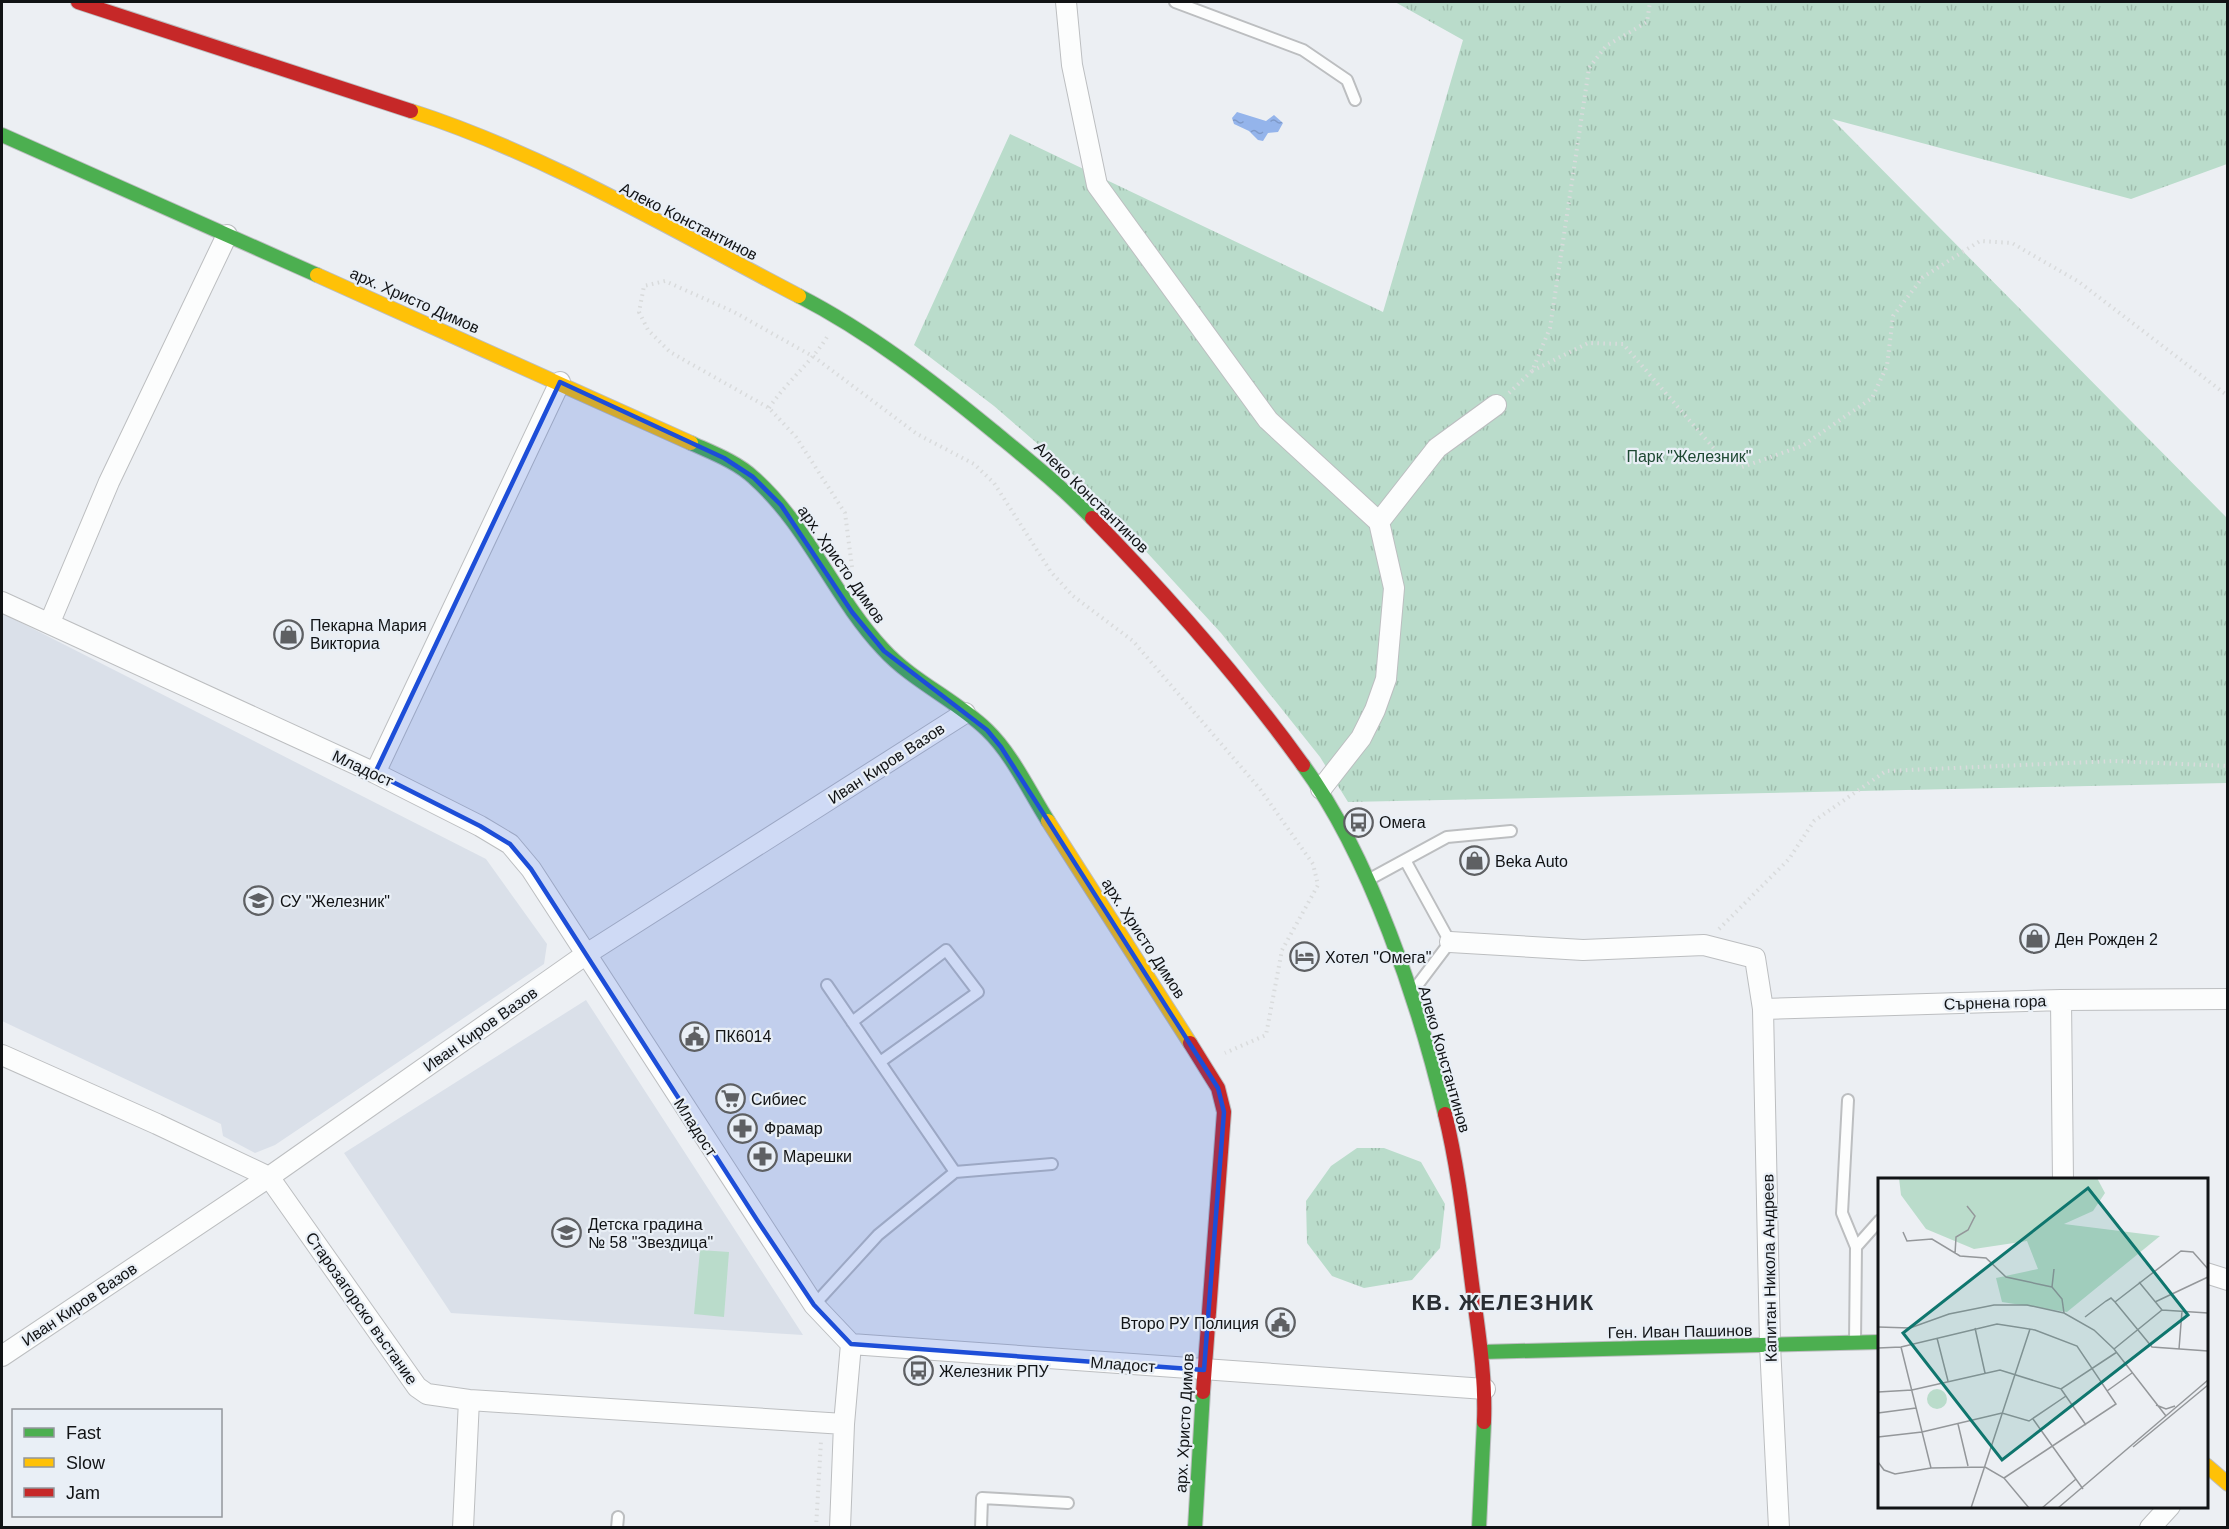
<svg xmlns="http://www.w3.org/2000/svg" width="2229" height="1529" viewBox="0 0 2229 1529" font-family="Helvetica,sans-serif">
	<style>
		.built { fill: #dae0e9 }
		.grass { fill: url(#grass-tufts) }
		.pitch { fill: #badccb }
		.water { fill: url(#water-ripples) }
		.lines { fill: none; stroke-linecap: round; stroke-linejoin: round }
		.lane-casing { stroke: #bcbec0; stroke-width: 14 }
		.street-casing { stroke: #bcbec0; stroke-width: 22 }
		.fast-casing { stroke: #bcbec0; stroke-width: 16 }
		.slow-casing { stroke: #bcbec0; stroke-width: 16 }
		.jam-casing { stroke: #bcbec0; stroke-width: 16 }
		.path { stroke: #d9dbdc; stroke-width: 4; stroke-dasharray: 1.5 4.5; stroke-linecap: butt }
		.lane { stroke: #fcfdfd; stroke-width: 10 }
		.street { stroke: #fcfdfd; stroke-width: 20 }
		.fast { stroke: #4caf50; stroke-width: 14 }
		.slow { stroke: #ffc107; stroke-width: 14 }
		.jam { stroke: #c62828; stroke-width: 14 }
		.marked { fill: #1d4ed8; fill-opacity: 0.2; stroke: #1d4ed8; stroke-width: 4.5; stroke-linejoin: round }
		.labels { text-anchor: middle; stroke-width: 4.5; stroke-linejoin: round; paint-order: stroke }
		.street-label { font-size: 16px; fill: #111315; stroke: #e9eff6 }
		.park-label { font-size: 16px; fill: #1d4832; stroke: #e9eff6 }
		.poi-label { font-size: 16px; fill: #111315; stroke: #e9eff6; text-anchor: start }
		.district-label { font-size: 22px; font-weight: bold; letter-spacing: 1.5px; fill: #2a2e33; stroke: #e9eff6 }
		.inset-road { fill: none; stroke: #94979a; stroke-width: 1.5 }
		.view { fill: #0f766e; fill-opacity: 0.15; stroke: #0f766e; stroke-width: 3 }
		.inset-edge { fill: none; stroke: #111315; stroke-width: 3 }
	</style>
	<defs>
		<pattern id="grass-tufts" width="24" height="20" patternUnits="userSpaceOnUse" patternTransform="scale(1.5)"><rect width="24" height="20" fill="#badccb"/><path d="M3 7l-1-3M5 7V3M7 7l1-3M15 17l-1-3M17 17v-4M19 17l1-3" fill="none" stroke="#9fbcad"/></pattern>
		<pattern id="water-ripples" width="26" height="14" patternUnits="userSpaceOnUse" patternTransform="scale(1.5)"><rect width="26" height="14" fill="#94b4eb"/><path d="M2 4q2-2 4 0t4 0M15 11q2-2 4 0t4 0" fill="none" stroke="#7f9ac9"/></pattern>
	</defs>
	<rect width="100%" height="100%" fill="#eceff3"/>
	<path class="built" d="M2,613L486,859L547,944L544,964L275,1145L255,1153L223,1136L221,1124L2,1021Z
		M586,1000L803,1335L451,1313L344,1153Z"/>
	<path class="grass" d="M1395,2H2227V164L2131,199L1832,119L2227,518V783L1348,802L1320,757L1221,633L1085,485L994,406L914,345L1010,134L1383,312L1463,40Z
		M1357,1148H1384L1421,1162L1445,1204L1440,1248L1412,1280L1364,1288L1332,1276L1307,1243L1306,1201L1331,1166Z"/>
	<path class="pitch" d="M700,1250L729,1252L724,1317L694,1314Z"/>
	<path class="water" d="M1237,112L1266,121L1274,115L1283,123L1278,132L1268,133L1263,141L1258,140L1249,131L1234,124L1232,118Z"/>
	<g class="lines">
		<defs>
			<path id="lane" d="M1175,2L1303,50L1347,80L1355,100
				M1405,860L1450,942L1413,991
				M1368,880L1447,837L1511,831
				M852,1022L946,950L978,992L880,1062
				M1848,1100L1842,1213L1856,1247
				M955,1172L1052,1164
				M814,1305L878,1235L955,1172L827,985
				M1855,1343L1856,1247L1880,1220
				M617,1528L618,1517
				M981,1528L982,1498L1068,1503"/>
			<path id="street" d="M1066,2L1072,65L1097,185L1268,420L1379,522
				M2,602L375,773L480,826L510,844L531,869L814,1305L851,1344L1485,1389
				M50,622L109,482L227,235
				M375,773L560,382
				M1321,789L1361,738L1375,710L1386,679L1394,588L1379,522L1437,448L1496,405
				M1450,942L1583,950L1704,945L1755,958L1763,1009L1770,1345L1779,1528
				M2061,1000L2063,1180
				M1763,1009L2061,1000L2228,999
				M2,1055L157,1124L269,1177L417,1387L427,1394L469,1400L844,1424
				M2206,1273L2228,1280
				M2,1356L269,1177L585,955L965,713
				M463,1528L469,1400
				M840,1528L844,1424L851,1344
				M2150,1528L2170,1506"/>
			<path id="fast" d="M2,135L317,275
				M799,296C869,332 932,381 993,431C1027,459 1061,486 1092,518
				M691,443C713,453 737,462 754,478C808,526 834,597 883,649C912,681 956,700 987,730C1012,754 1029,791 1048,821
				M1303,765C1370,856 1419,1004 1445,1114
				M1481,1352L1880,1342
				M1195,1528L1203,1392
				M1479,1528L1484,1422"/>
			<path id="slow" d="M411,111C547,155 672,230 799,296
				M317,275L691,443
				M1048,821L1190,1043
				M2206,1465L2228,1484"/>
			<path id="jam" d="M78,2L411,111
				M1092,518C1168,596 1239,676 1303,765
				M1190,1043L1218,1088L1224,1112L1203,1392
				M1445,1114C1458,1167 1464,1222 1471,1276C1477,1325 1486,1373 1484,1422"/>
		</defs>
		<use href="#lane" class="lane-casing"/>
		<use href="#street" class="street-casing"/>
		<use href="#fast" class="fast-casing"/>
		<use href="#slow" class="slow-casing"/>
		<use href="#jam" class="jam-casing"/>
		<path class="path" d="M1532,371L1588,343L1623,344L1717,452L1742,467L1802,446L1872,398L1887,366L1893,316L1923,277L1980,241L2012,243L2079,282L2228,396
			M1509,393L1532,371L1550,328L1589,68L1606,46L1647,22L1650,2
			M769,408C787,381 811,363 827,337
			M852,567L845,513L796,437L769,408L670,352L648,330L639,312L644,286L665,281L734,312L814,357L917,434L974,464L994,483L1051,572L1073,596L1133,641L1260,789L1313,864L1318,885L1282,950L1266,1035L1225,1053
			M1719,929L1789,859L1814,821L1886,771L2114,761L2228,766
			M816,1528L821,1441"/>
		<use href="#lane" class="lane"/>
		<use href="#street" class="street"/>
		<use href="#fast" class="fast"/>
		<use href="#slow" class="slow"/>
		<use href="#jam" class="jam"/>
	</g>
	<path class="marked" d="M560,382L724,458L753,477L781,505L852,612L884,651L987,730L1001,747L1218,1088L1224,1112L1204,1370L851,1344L814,1305L757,1220L531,869L510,844L480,826L375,773Z"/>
	<defs>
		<symbol id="shop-ring" viewBox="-11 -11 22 22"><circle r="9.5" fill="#e9eff6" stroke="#5e6063" stroke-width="1.5"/><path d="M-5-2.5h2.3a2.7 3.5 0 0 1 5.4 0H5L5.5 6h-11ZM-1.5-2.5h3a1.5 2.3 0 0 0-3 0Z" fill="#5e6063"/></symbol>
		<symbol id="bus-ring" viewBox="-11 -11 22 22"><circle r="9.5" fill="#e9eff6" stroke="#5e6063" stroke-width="1.5"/><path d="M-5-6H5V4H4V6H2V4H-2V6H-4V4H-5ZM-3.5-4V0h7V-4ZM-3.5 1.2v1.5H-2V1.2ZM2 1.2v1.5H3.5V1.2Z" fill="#5e6063"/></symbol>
		<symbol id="school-ring" viewBox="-11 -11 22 22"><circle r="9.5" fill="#e9eff6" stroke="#5e6063" stroke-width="1.5"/><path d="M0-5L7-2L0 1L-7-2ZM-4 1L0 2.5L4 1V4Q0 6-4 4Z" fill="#5e6063"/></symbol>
		<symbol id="hotel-ring" viewBox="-11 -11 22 22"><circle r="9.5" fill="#e9eff6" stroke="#5e6063" stroke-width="1.5"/><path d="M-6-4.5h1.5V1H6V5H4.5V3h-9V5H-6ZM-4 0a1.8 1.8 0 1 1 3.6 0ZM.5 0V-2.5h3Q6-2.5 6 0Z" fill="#5e6063"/></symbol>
		<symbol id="civic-ring" viewBox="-11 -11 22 22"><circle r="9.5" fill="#e9eff6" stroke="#5e6063" stroke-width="1.5"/><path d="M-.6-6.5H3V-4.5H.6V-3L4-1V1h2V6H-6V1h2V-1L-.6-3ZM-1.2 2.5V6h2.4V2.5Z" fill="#5e6063"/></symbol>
		<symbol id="supermarket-ring" viewBox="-11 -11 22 22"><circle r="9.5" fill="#e9eff6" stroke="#5e6063" stroke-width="1.5"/><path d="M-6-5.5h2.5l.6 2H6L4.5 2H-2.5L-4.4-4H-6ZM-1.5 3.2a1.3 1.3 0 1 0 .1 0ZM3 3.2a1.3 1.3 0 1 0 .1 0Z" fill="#5e6063"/></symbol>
		<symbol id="pharmacy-ring" viewBox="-11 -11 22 22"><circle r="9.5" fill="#e9eff6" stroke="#5e6063" stroke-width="1.5"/><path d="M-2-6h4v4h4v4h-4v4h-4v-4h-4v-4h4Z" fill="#5e6063"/></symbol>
	</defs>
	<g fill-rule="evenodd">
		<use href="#shop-ring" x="272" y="618" width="33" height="33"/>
		<use href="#bus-ring" x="1342" y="806" width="33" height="33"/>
		<use href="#shop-ring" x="1458" y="844" width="33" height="33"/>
		<use href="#school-ring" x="242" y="884" width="33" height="33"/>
		<use href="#shop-ring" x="2018" y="922" width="33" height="33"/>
		<use href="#hotel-ring" x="1288" y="940" width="33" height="33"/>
		<use href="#civic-ring" x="678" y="1020" width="33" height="33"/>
		<use href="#supermarket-ring" x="714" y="1082" width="33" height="33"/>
		<use href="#pharmacy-ring" x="726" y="1112" width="33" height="33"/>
		<use href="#pharmacy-ring" x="746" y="1140" width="33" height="33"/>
		<use href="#school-ring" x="550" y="1216" width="33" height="33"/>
		<use href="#civic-ring" x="1264" y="1306" width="33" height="33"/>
		<use href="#bus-ring" x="902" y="1354" width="33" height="33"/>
	</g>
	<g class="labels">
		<g class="street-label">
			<text transform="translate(689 221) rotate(27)" y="6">Алеко Константинов</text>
			<text transform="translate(415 300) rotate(24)" y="6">арх. Христо Димов</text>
			<text transform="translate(1092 497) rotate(44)" y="6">Алеко Константинов</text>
			<text transform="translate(842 564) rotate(55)" y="6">арх. Христо Димов</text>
			<text transform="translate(886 763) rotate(-33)" y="6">Иван Киров Вазов</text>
			<text transform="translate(363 768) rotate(25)" y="6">Младост</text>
			<text transform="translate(1144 938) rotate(57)" y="6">арх. Христо Димов</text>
			<text transform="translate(1995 1002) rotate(-2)" y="6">Сърнена гора</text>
			<text transform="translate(480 1029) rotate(-35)" y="6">Иван Киров Вазов</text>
			<text transform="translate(1445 1059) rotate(74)" y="6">Алеко Константинов</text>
			<text transform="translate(696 1127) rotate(57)" y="6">Младост</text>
			<text transform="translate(1769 1268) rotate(-91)" y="6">Капитан Никола Андреев</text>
			<text transform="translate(79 1304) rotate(-34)" y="6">Иван Киров Вазов</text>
			<text transform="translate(362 1308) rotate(55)" y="6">Старозагорско въстание</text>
			<text transform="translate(1680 1331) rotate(-1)" y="6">Ген. Иван Пашинов</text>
			<text transform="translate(1123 1364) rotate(4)" y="6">Младост</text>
			<text transform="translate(1184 1423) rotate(-87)" y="6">арх. Христо Димов</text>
		</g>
		<g class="park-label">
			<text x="1689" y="462">Парк "Железник"</text>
		</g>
		<g class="poi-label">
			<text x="310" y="631">Пекарна Мария<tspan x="310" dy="18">Викториа</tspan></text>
			<text x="1379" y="828">Омега</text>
			<text x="1495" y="867">Beka Auto</text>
			<text x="280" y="907">СУ "Железник"</text>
			<text x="2055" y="945">Ден Рожден 2</text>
			<text x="1325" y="963">Хотел "Омега"</text>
			<text x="715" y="1042">ПК6014</text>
			<text x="751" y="1105">Сибиес</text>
			<text x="764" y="1134">Фрамар</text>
			<text x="783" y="1162">Марешки</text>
			<text x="588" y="1230">Детска градина<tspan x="588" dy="18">№ 58 "Звездица"</tspan></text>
			<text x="1259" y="1329" text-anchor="end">Второ РУ Полиция</text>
			<text x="939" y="1377">Железник РПУ</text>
		</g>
		<g class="district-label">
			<text x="1503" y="1310">КВ. ЖЕЛЕЗНИК</text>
		</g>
	</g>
	<g transform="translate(1878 1178)">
		<rect width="330" height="330" fill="#eceff3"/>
		<path d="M21,0H219L227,15L215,33L186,46L282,58L189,134L124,124L118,100L160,91L149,63L96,71L48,51L23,17Z" fill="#badccb"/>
		<path d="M49 221a10 10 0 1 1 20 0a10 10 0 1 1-20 0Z" fill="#badccb"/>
		<path class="inset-road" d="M25,54L29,63L54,61L82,78L108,80L128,99L174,109M77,76L78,59L90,52L97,38L89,28M176,91L174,109L184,121L186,135M261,104L284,132M237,124L303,73L315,74L330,91M237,124L274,169L330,173M277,124L330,99M207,139L228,123L233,120L237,124M0,149L32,150L71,136L116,127H149L186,135L216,152L236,171L288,238M97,150L107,195M59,160L70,203M23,169L53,290L107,289L126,300L151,330M0,170L23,169L119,146L157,152L199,168L238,226L126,300M236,171L284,132L330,135M301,171L304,133M183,211L208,247M229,213L254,195M0,214L34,212L122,192L183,211L239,174M278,227L288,231L297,228M0,235L38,230M155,241L205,311M80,246L90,288M0,259L44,254L124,235L151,243L188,218M255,269L330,207M0,284L6,292L17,296L53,290M93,330L152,151M164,330L198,301M180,330L330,202"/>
		<path class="view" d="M210,10L310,137L124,282L25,155Z"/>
		<rect width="330" height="330" class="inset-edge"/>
	</g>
	<rect width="2229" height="1529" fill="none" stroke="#111315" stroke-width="6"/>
	<rect x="12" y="1409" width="210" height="108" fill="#e9eff6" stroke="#93979c" stroke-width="1.5"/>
	<rect x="24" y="1428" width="30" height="9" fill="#4caf50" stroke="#93979c" stroke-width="1.5"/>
	<text x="66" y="1439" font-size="18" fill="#111315">Fast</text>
	<rect x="24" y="1458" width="30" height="9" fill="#ffc107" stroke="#93979c" stroke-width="1.5"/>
	<text x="66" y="1469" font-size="18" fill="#111315">Slow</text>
	<rect x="24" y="1488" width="30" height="9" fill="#c62828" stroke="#93979c" stroke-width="1.5"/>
	<text x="66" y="1499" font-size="18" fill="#111315">Jam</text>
</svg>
